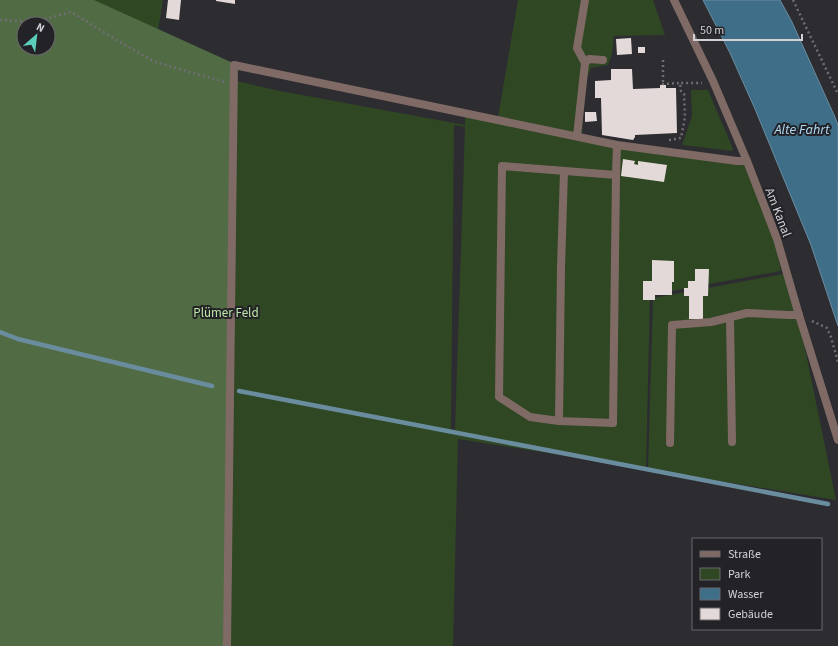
<svg xmlns="http://www.w3.org/2000/svg" width="838" height="646" viewBox="0 0 838 646" font-family="'Source Sans 3',sans-serif">
	<style>
		.green { fill: #304724; fill-rule: evenodd }
		.forest { fill: #516b44; fill-rule: evenodd }
		.water { fill: #3e6e88; stroke: #6a8c9f }
		.lines { fill: none; stroke-linecap: round; stroke-linejoin: round }
		.stream { stroke: #6a8c9f; stroke-width: 4.5 }
		.building { fill: #e2d9d8 }
		.path { stroke: #6f6e73; stroke-width: 2.5; stroke-dasharray: 2 3; stroke-linecap: butt }
		.service { stroke: #806a65; stroke-width: 8 }
		.minor { stroke: #806a65; stroke-width: 8 }
		.labels { text-anchor: middle; stroke-width: 4; stroke-linejoin: round; paint-order: stroke }
		.street-label { font-size: 13px; fill: #d2d1d5; stroke: #232227 }
		.park-label { font-size: 13px; fill: #bce7a7; stroke: #232227 }
		.water-label { font-size: 14px; font-style: italic; fill: #afdbf4; stroke: #232227 }
	</style>
	<rect width="100%" height="100%" fill="#2c2c31"/>
	<path class="green" d="M0,0H163L153,61L275,90L465,125V112L498,117L518,0H653L665,35L614,36L612,54L608,65L591,68L585,83L582,139L746,163L775,239L781,271L650,295L646,468L458,439L453,646H0ZM24,24H48V48H24ZM454,125L465,127L455,430L451,429Z
		M691,90H708L733,149L732,151L682,145L692,116Z
		M783,274L800,324L836,500L648,469L653,298Z"/>
	<path class="forest" d="M0,0H94L233,63L225,646H0ZM24,24H48V48H24Z"/>
	<path class="water" d="M703,0H780L792,22L834,115L838,125V326L811,245L755,109L730,53Z"/>
	<g class="lines">
		<path class="stream" d="M0,332L18,339L212,386
			M239,391L828,504"/>
	</g>
	<path class="building" d="M168,0H181L179,20L166,18Z
		M216,0H235V4L216,1Z
		M631,38L632,54L617,55L616,39Z
		M638,47H645V53H638Z
		M611,69H632L633,89L660,88V85H666V88H676L677,133L635,135V137L633,140L602,135L601,98H595V81L611,80Z
		M585,112H596L597,121L585,122Z
		M623,159L635,161L634,164L638,165V161L667,165L664,182L621,176Z
		M652,260L674,261V282H672V295H655V300H643V281H652Z
		M695,269H709L708,296H703V319H689V296H684V288H688V281H695Z"/>
	<g class="lines">
		<path class="path" d="M793,0L838,94
			M0,20L35,22L71,12L120,42L155,62L224,82
			M663,60V84
			M663,85V84L680,83
			M669,140L681,138L685,117L684,94L681,91L680,83H702
			M812,321L827,328L831,337L838,362"/>
		<path class="service" d="M585,63L577,48L585,0
			M577,136L585,63L589,59L603,60
			M616,175L502,166L499,397L530,417L559,421L613,423L616,175L617,145
			M730,317L732,442
			M559,421L561,268L564,171
			M670,443L672,325L711,322L747,313L788,315H799"/>
		<path class="minor" d="M674,0L713,81L747,161L777,239L799,315L838,440
			M227,646L234,65L617,145L737,161H747"/>
	</g>
	<g class="labels">
		<g class="street-label">
			<text transform="translate(779 212) rotate(69)" y="5">Am Kanal</text>
		</g>
		<g class="park-label">
			<text x="226" y="317">Plümer Feld</text>
		</g>
		<g class="water-label">
			<text x="802" y="134">Alte Fahrt</text>
		</g>
	</g>
	<rect x="692" y="538" width="130" height="92" fill="#232227" stroke="#69686d"/>
	<rect x="700" y="551" width="20" height="6" fill="#806a65" stroke="#69686d"/>
	<text x="728" y="558" font-size="12" fill="#d2d1d5">Straße</text>
	<rect x="700" y="568" width="20" height="12" fill="#304724" stroke="#69686d"/>
	<text x="728" y="578" font-size="12" fill="#d2d1d5">Park</text>
	<rect x="700" y="588" width="20" height="12" fill="#3e6e88" stroke="#69686d"/>
	<text x="728" y="598" font-size="12" fill="#d2d1d5">Wasser</text>
	<rect x="700" y="608" width="20" height="12" fill="#e2d9d8" stroke="#69686d"/>
	<text x="728" y="618" font-size="12" fill="#d2d1d5">Gebäude</text>
	<g transform="translate(36 36) rotate(28)"><circle r="19" fill="#232227" stroke="#69686d"/>
	<path d="M0-3L7 15L0 10L-7 15Z" fill="#5bcebc"/>
	<text y="-6" font-size="11" font-weight="bold" text-anchor="middle" fill="#d2d1d5">N</text>
	</g>
	<path d="M694 34v6h108v-6" fill="none" stroke="#d2d1d5" stroke-width="2"/>
	<text x="700" y="34" font-size="12" fill="#d2d1d5" stroke="#232227" stroke-width="3" paint-order="stroke">50 m</text>
</svg>
